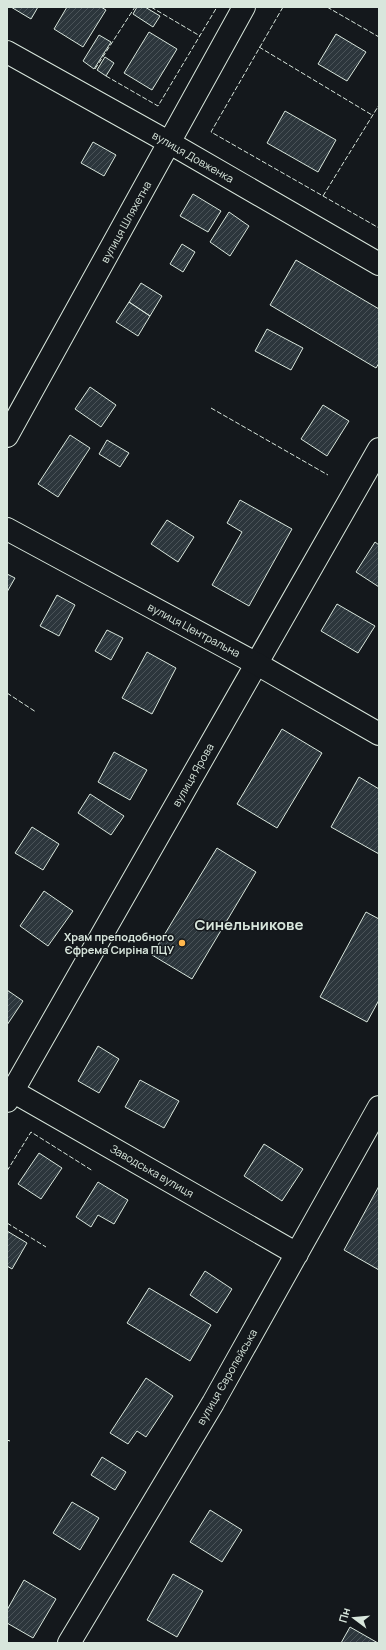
<svg xmlns="http://www.w3.org/2000/svg" width="386" height="1650" viewBox="0 0 386 1650" font-family="Manrope,sans-serif">
	<style>
		.building { fill: url(#building-hatch); stroke: #d8e6dc }
		.lines { fill: none; stroke-linecap: round; stroke-linejoin: round }
		.minor-casing { stroke: #d8e6dc; stroke-width: 24 }
		.major-casing { stroke: #d8e6dc; stroke-width: 24 }
		.minor { stroke: #14181c; stroke-width: 22 }
		.major { stroke: #14181c; stroke-width: 22 }
		.fence { stroke: #d8e6dc; stroke-width: 1; stroke-dasharray: 5 2; stroke-linecap: butt }
		.poi-dot { fill: #ffb74d; stroke: #14181c; stroke-width: 1.5 }
		.labels { text-anchor: middle; stroke-width: 3; stroke-linejoin: round; paint-order: stroke }
		.street-label { font-size: 11px; fill: #d8e6dc; stroke: #14181c }
		.poi-label { font-size: 11px; font-weight: bold; fill: #d8e6dc; stroke: #14181c; text-anchor: end }
		.district-label { font-size: 15px; font-weight: bold; fill: #d8e6dc; stroke: #14181c }
	</style>
	<defs>
		<pattern id="building-hatch" width="6" height="6" patternUnits="userSpaceOnUse"><rect width="6" height="6" fill="#2c363c"/><path d="M-1 1l2-2M0 6l6-6M5 7l2-2" fill="none" stroke="#4a5358"/></pattern>
	</defs>
	<rect width="100%" height="100%" fill="#14181c"/>
	<path class="building" d="M11,7H38L31,19Z
		M67,7H101L106,10L83,47L54,29Z
		M137,7H145L160,16L153,27L133,14Z
		M149,32L177,49L152,90L124,73Z
		M336,34L366,52L347,81L318,64Z
		M99,35L111,42L94,69L83,61Z
		M105,57L114,63L106,76L97,70Z
		M285,111L336,140L318,172L267,143Z
		M93,142L116,155L104,176L81,163Z
		M193,194L221,211L208,232L180,216Z
		M229,212L249,226L230,256L210,242Z
		M182,244L195,252L183,272L170,264Z
		M296,260L379,309V363L376,368L270,305Z
		M141,283L162,296L150,316L129,302Z
		M129,302L150,316L138,336L116,322Z
		M267,329L303,348L291,370L255,351Z
		M90,387L116,405L101,427L75,409Z
		M323,405L349,421L327,456L301,439Z
		M70,435L90,448L58,497L38,484Z
		M107,440L129,453L120,467L99,454Z
		M240,500L292,529L249,606L212,585L242,532L227,523Z
		M167,520L194,537L178,562L151,544Z
		M375,542L379,545V587L356,572Z
		M7,574L15,578L7,592Z
		M57,595L75,605L59,636L40,626Z
		M337,604L375,626L358,653L321,631Z
		M107,630L123,638L111,660L95,651Z
		M147,652L176,668L152,714L122,698Z
		M282,729L322,753L277,828L237,804Z
		M114,752L147,770L130,800L98,782Z
		M359,777L379,789V854L331,827Z
		M90,794L124,816L111,835L78,813Z
		M32,827L59,844L43,870L15,853Z
		M217,848L256,872L192,979L152,955Z
		M44,891L73,911L48,946L20,926Z
		M366,912L379,919V1000L367,1022L320,997Z
		M7,990L23,1001L7,1025Z
		M98,1046L119,1059L99,1093L78,1081Z
		M140,1080L179,1101L164,1128L125,1107Z
		M264,1144L303,1169L282,1201L244,1176Z
		M39,1153L62,1168L41,1199L18,1184Z
		M98,1182L128,1200L114,1224L98,1215L91,1227L76,1217Z
		M379,1186V1270L344,1250Z
		M7,1231L27,1243L12,1269L7,1266Z
		M205,1271L232,1289L217,1313L190,1295Z
		M149,1288L211,1325L190,1361L127,1323Z
		M146,1378L173,1396L146,1437L137,1431L128,1444L110,1433Z
		M102,1457L126,1472L115,1490L91,1475Z
		M72,1502L99,1518L80,1550L53,1533Z
		M210,1510L242,1530L222,1562L190,1542Z
		M173,1574L203,1591L177,1637L147,1620Z
		M24,1580L56,1599L33,1638L7,1623V1610Z
		M350,1627L378,1643H341Z"/>
	<g class="lines">
		<defs>
			<path id="minor" d="M7,52L170,143L379,264
				M7,436L244,7
				M7,1088L297,1254
				M7,1101L379,449
				M69,1643L213,1403L379,1107"/>
			<path id="major" d="M7,529L257,664L379,734"/>
		</defs>
		<use href="#minor" class="minor-casing"/>
		<use href="#major" class="major-casing"/>
		<use href="#minor" class="minor"/>
		<use href="#major" class="major"/>
		<path class="fence" d="M151,7L200,36
			M283,7L211,132L379,228
			M327,7L379,37
			M259,47L372,115
			M95,69L135,7
			M106,76L158,106L217,7
			M323,196L379,105
			M211,408L328,475
			M7,693L36,712
			M7,1171L31,1132L93,1171
			M7,1223L46,1247
			M7,1440L10,1441"/>
	</g>
	<circle class="poi-dot" cx="182" cy="943" r="4"/>
	<g class="labels">
		<g class="street-label">
			<text transform="translate(193 157) rotate(30)" y="4">вулиця Довженка</text>
			<text transform="translate(126 222) rotate(-61)" y="4">вулиця Шляхетна</text>
			<text transform="translate(194 630) rotate(28)" y="4">вулиця Центральна</text>
			<text transform="translate(193 775) rotate(-60)" y="4">вулиця Ярова</text>
			<text transform="translate(152 1171) rotate(30)" y="4">Заводська вулиця</text>
			<text transform="translate(227 1377) rotate(-60)" y="4">вулиця Європейська</text>
		</g>
		<g class="poi-label">
			<text x="174" y="941">Храм преподобного<tspan x="174" dy="13">Єфрема Сиріна ПЦУ</tspan></text>
		</g>
		<g class="district-label">
			<text x="249" y="930">Синельникове</text>
		</g>
	</g>
	<rect width="386" height="1650" fill="none" stroke="#d8e6dc" stroke-width="16"/>
	<g transform="translate(354 1618) rotate(286)" stroke="#14181c" stroke-width="3" paint-order="stroke">
	<path d="M0-3L7 15L0 10L-7 15Z" fill="#d8e6dc"/>
	<text y="-6" font-size="11" font-weight="bold" text-anchor="middle" fill="#d8e6dc">Пн</text>
	</g>
</svg>
